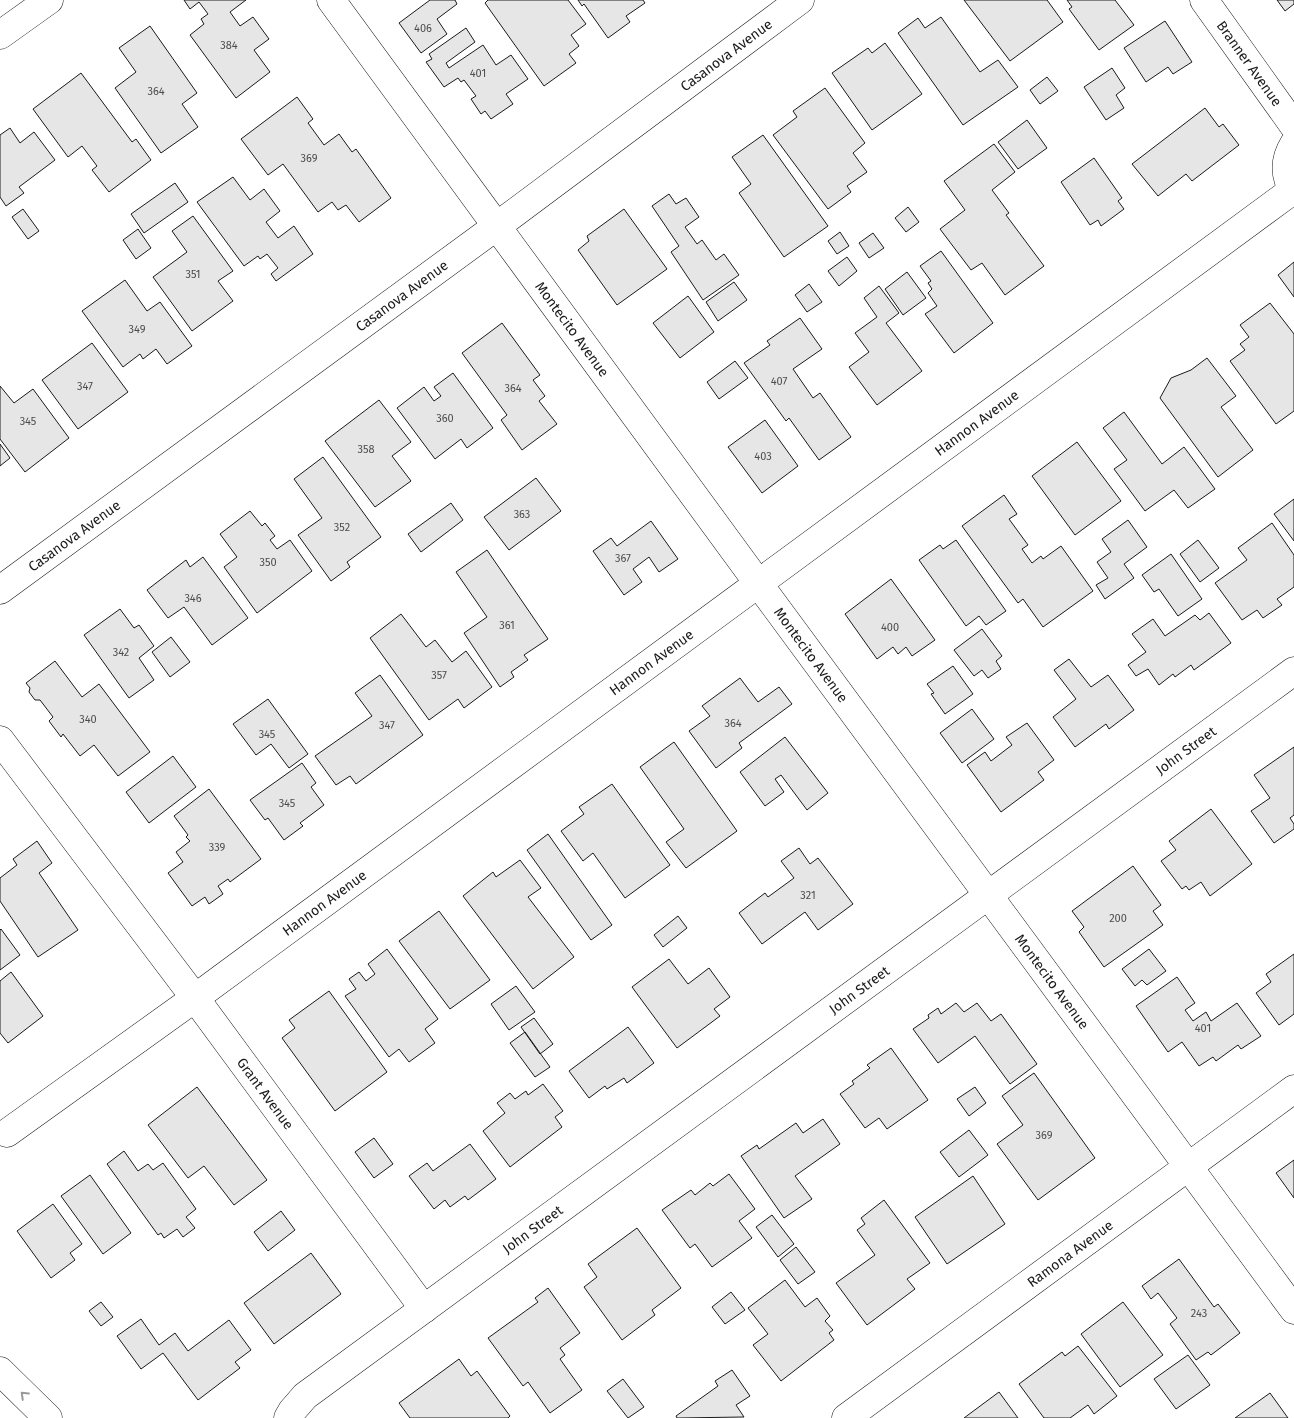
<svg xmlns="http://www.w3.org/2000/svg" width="1294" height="1418" viewBox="0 0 1294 1418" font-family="'Fira Sans',sans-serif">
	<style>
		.building { fill: #e6e6e6; stroke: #1a1a1a }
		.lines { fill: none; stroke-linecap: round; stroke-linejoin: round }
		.minor-casing { stroke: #1a1a1a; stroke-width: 29 }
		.motorway-casing { stroke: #1a1a1a; stroke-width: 29 }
		.minor { stroke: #fff; stroke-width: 28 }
		.motorway { stroke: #fff; stroke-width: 28 }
		.oneway { stroke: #989898 }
		.labels { text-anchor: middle; stroke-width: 4; stroke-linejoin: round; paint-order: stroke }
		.number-label { font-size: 11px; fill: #4d4d4d }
		.street-label { font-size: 14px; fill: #1a1a1a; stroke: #fff }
	</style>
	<rect width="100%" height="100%" fill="#fff"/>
	<path class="building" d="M184,0H246L230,12L240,26L253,17L269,39L254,50L270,72L236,98L190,35L204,24L201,19L208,14L199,2L190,9Z
		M430,0H455L457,4L437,19L447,34L421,53L399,23Z
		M488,0H568L586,24L571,35L579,46L569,54L576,63L544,86L485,3Z
		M578,0H643L645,3L626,16L630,22L608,38L584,4L582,6Z
		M964,0H1047L1063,22L1010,61Z
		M1067,0H1115L1134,25L1099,50L1069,9L1072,7Z
		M1277,0H1294V4L1285,11Z
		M941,17L980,72L998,60L1018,87L963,125L898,33L918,18L925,28Z
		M1165,21L1192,62L1173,74L1168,67L1146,82L1124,48Z
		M150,26L197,93L182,104L198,127L161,153L115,88L136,72L119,48Z
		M466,28L475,42L446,63L449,68L483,45L496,65L511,55L528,79L506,94L513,104L491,119L485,111L481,114L471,99L476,96L464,80L461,82L458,78L444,87L426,62L432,59L429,54Z
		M885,43L922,94L872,130L832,73L868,48L872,53Z
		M1112,68L1125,88L1116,95L1124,108L1106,120L1084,87Z
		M81,73L132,142L136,139L151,160L109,192L92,170L97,166L82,146L68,157L33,109Z
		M1047,77L1058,91L1040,104L1030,90Z
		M825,88L865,143L853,153L867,172L847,186L851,192L828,209L773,135L797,117L793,111Z
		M297,97L313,119L308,123L324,145L339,134L352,152L356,149L391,198L359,222L346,205L338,210L332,202L318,212L283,164L268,175L241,139Z
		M1205,108L1219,127L1223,124L1239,145L1192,181L1186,174L1158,196L1132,164Z
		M1027,120L1047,148L1018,169L998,142Z
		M10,128L20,143L34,132L55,160L19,187L24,193L6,206L0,197V135Z
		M763,135L828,226L784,257L739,193L751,184L732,157Z
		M994,144L1015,172L992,190L1009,213L1006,215L1044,266L1005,295L982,263L971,270L940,229L965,210L944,181Z
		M1094,158L1122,198L1118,201L1124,209L1101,226L1098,220L1090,225L1061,182Z
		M233,177L250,200L264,189L280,211L266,222L278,238L294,226L313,254L276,281L271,274L278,268L267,254L260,259L258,256L244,266L197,202Z
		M175,183L188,202L144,233L131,214Z
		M669,194L676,204L686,198L699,217L685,227L697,244L702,240L716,260L724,254L739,275L703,300L671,252L679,246L652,206Z
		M908,207L919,222L906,232L895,218Z
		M23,209L39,231L28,239L12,217Z
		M624,209L667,269L617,305L578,250L589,241L587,236Z
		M193,216L233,271L218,281L233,301L192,331L153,277L187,252L172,231Z
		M138,229L151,248L136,259L123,240Z
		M840,232L849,246L837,254L828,241Z
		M873,233L884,248L869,258L859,243Z
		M941,251L993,323L954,353L925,314L937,306L928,293L932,289L928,283L931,281L920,266Z
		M847,257L857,271L839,286L828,271Z
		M1294,262V297L1278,275Z
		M907,272L926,298L903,315L885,289Z
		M125,280L147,311L160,302L192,346L167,364L156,349L143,359L140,354L123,367L82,311Z
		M734,282L747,300L718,321L706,302Z
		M809,284L822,302L807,312L795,295Z
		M879,286L899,313L886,323L922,371L877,405L849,367L869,352L855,333L877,317L864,298Z
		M688,296L714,332L680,358L653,323Z
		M1270,303L1294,334V411L1276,424L1230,361L1245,350L1240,344L1249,337L1240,325Z
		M800,318L822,349L793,369L813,398L820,393L851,437L819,460L789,418L786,421L744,363L770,345L767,341Z
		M502,323L540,375L533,380L545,396L539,401L557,424L522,450L501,420L507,415L462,353Z
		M92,343L128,392L78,429L42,380Z
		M1207,358L1236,396L1221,407L1253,450L1218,477L1160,398L1171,378L1191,370Z
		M735,361L748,378L719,399L707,382Z
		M453,373L493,428L467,448L461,439L435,459L397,408L424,387L434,401L441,396L434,387Z
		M0,386L14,403L33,389L69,438L25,472L0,439Z
		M379,400L411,442L392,456L411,481L375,507L325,441Z
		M1124,412L1162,464L1184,447L1215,489L1188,508L1174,490L1145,511L1114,469L1127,460L1103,428Z
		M765,420L798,466L762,493L728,447Z
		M1077,442L1121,501L1075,535L1032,476Z
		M0,444L10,458L0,466Z
		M323,457L381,537L347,562L350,567L331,581L298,535L322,518L294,479Z
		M536,478L561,511L509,550L484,517Z
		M1004,495L1017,514L1009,519L1028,545L1022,549L1032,563L1041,556L1043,559L1061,546L1093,591L1043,627L1023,599L1018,603L962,526Z
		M1294,499V541L1274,514Z
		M451,503L463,520L421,552L408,534Z
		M250,511L262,526L265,523L275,536L270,540L277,549L290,540L312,571L257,613L224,567L237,557L220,534Z
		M1128,520L1147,547L1124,564L1134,578L1105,599L1096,585L1108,578L1097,562L1111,552L1102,539Z
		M651,521L678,559L659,572L649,557L633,569L642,582L624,595L593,551L611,538L617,546Z
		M1272,523L1294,555V587L1277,599L1282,605L1263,618L1257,610L1242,620L1215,583L1247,560L1238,548Z
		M956,540L1006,611L986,625L979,616L966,626L919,560L940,545L943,549Z
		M1198,540L1219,568L1200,582L1180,554Z
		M487,550L548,639L524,655L528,660L511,672L514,677L500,687L464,633L487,617L456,572Z
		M1171,554L1202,599L1178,616L1159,589L1154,592L1142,575Z
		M203,557L248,618L212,645L184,607L168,618L147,590L186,560L190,567Z
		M891,579L935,640L912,656L906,647L898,654L893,647L877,659L845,614Z
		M120,609L134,628L139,625L154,646L139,658L154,680L129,698L84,635Z
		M1209,613L1231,643L1194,670L1191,665L1175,677L1173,674L1159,685L1148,669L1136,676L1128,665L1146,652L1132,634L1153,619L1165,636L1195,615L1200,620Z
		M401,614L426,647L435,640L452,662L466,651L492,687L464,708L458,699L429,720L370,638Z
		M982,629L1002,656L996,661L1001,669L988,678L982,670L974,676L954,650Z
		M171,637L190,662L170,677L152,652Z
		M1069,659L1091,687L1108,675L1134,710L1109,729L1106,724L1075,747L1053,717L1076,699L1054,670Z
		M55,661L82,697L99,684L150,752L118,776L94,745L80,756L63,734L61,737L49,721L53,717L40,700H35L29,692L30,688L26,683Z
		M953,666L973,694L945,714L931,694L934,693L927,684Z
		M380,675L423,735L356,784L350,776L336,785L315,756L372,716L355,693Z
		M740,678L758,702L779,687L792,704L739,743L742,748L716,768L689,731L710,716L702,706Z
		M268,699L308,754L289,768L271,744L256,755L233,724Z
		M972,709L994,739L962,763L940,733Z
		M1027,723L1054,760L1038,772L1044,780L1001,812L967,765L985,752L991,761L1012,745L1006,737Z
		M785,737L828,793L807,810L781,775L775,779L784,792L765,806L740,772Z
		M674,742L737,831L686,868L666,842L684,829L640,767Z
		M1294,747V815L1290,818L1294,824V829L1274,843L1251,811L1270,798L1254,775Z
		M173,756L196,787L149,823L126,792Z
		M302,763L316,783L311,787L324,805L300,823L303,826L284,840L268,818L265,820L250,800Z
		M612,784L670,865L625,898L593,853L583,861L561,831L584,814L579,807Z
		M209,789L261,859L230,882L228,879L218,886L223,894L209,904L205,897L192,906L168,873L183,862L176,852L190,841L186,837L188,835L174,816Z
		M1211,809L1252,864L1210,896L1201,882L1189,890L1186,886L1182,889L1161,861L1176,850L1169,841Z
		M548,834L612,925L591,940L527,850Z
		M37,841L52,863L39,873L78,930L38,957L0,901V878L17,865L13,859Z
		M799,848L810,864L818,858L853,904L818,930L805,912L762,944L739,913L765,893L768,897L794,878L781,861Z
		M520,860L541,888L528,897L574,957L533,989L463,896L493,872L496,877Z
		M1133,866L1161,905L1153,911L1163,925L1104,967L1079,932L1084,927L1072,911Z
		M439,911L490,980L450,1009L399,941Z
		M678,916L687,928L663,947L654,935Z
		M1,929L20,955L0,970V930Z
		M387,949L438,1019L425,1029L435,1043L409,1062L399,1049L389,1057L345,996L356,989L349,979L359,972L366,981L375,974L368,964Z
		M1149,949L1166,971L1147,985L1142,980L1135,986L1122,969Z
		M1294,954V1014L1279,1025L1256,993L1271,982L1266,974Z
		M669,959L688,984L709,968L730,997L714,1009L720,1016L677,1048L632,987Z
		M11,972L43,1016L8,1043L0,1033V981Z
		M1177,977L1195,1003L1185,1010L1193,1021L1206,1012L1211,1021L1237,1003L1261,1036L1241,1049L1238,1045L1216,1061L1213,1057L1199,1066L1182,1042L1168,1052L1136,1006Z
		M516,986L535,1012L509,1030L491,1004Z
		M329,991L387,1072L335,1111L282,1038L295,1028L289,1020Z
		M956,1003L964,1012L977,1003L991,1021L1001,1014L1037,1064L1010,1084L975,1036L938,1063L913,1029L929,1018L928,1015L938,1008L941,1014Z
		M534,1018L553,1044L540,1054L521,1027Z
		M628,1027L654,1063L627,1083L624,1078L607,1089L605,1086L589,1098L569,1071Z
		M525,1032L550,1067L535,1077L510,1043Z
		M891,1048L928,1100L887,1129L879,1118L865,1128L840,1094L854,1084L852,1081L870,1068L867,1065Z
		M1034,1073L1095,1158L1038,1200L997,1144L1023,1125L1002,1096Z
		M543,1084L563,1111L555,1117L562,1127L510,1167L483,1131L505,1113L497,1103L510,1093L515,1099L526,1091L528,1095Z
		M197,1087L267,1180L234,1205L204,1166L188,1178L148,1125Z
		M975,1087L986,1103L969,1116L957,1099Z
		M823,1119L840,1144L795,1176L812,1199L784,1218L741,1156L757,1145L759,1149L796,1123L803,1133Z
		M969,1130L988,1155L959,1177L940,1152Z
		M374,1138L393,1164L374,1178L355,1152Z
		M470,1144L496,1179L468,1200L465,1196L450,1207L445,1200L434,1209L409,1176L427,1163L433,1171Z
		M124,1151L138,1171L148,1164L153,1170L163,1163L196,1209L186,1217L195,1228L183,1237L177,1229L164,1238L161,1233L158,1235L107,1164Z
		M1294,1160V1198L1276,1173Z
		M729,1174L755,1209L739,1221L752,1238L712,1267L695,1244L690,1248L662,1210L691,1190L695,1195L710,1183L713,1186Z
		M90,1175L131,1233L103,1254L61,1196Z
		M973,1176L1005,1224L947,1264L915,1217Z
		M884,1200L930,1263L907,1279L915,1289L867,1325L836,1283L875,1255L857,1230L865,1224L861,1218Z
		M53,1204L82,1244L70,1253L75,1260L51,1278L17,1231Z
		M281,1211L295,1230L268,1251L254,1232Z
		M772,1215L794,1244L778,1257L756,1227Z
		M637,1228L681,1288L652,1310L655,1315L622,1340L584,1287L597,1277L588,1264Z
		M796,1247L815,1272L798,1284L780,1260Z
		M311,1253L341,1294L274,1344L244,1303Z
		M1179,1259L1214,1307L1218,1304L1240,1333L1211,1355L1208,1352L1196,1360L1170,1324L1177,1318L1158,1293L1151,1299L1142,1286Z
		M785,1280L805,1307L817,1298L830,1316L825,1321L833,1330L829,1333L834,1340L781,1381L753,1345L768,1334L748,1308Z
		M548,1288L580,1333L560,1348L565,1355L560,1359L582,1390L550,1413L528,1382L523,1386L488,1338L538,1302L535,1298Z
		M731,1292L745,1310L725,1324L712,1307Z
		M101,1302L113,1317L101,1326L89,1311Z
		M1123,1302L1163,1355L1120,1387L1081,1334Z
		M141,1319L159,1345L175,1333L188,1351L229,1320L251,1350L235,1362L240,1368L198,1400L163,1353L141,1369L117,1336Z
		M1078,1346L1117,1396L1094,1414L1088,1405L1070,1418H1044L1019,1384L1062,1352L1065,1356Z
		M1188,1355L1210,1385L1176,1409L1154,1379Z
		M459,1359L471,1376L477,1371L510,1416L508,1418H410L399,1403Z
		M732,1370L750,1396L736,1405L744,1417L677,1418L676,1416L718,1386L715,1381Z
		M623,1379L644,1407L628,1418L607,1391Z
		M999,1392L1018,1418H964Z
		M1270,1393L1288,1418H1235Z"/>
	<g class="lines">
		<defs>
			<g id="minor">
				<path id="s1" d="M331,0L758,583L1294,1310"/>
				<path id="s2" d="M1204,0L1294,126"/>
				<path d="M0,35L49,0"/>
				<path d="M1294,144C1284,160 1284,176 1294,191"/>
				<path id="s3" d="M0,590L497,226L800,0"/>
				<path id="s4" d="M0,740L195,998L424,1309"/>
				<path id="s5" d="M7,1133L195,998L1293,190"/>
				<path id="s6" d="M288,1418L292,1411L305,1396L1294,671"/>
				<path id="s7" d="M846,1418L1294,1089"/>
			</g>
			<path id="motorway" d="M0,1371L48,1418"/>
		</defs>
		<use href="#minor" class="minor-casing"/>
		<use href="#motorway" class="motorway-casing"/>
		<use href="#minor" class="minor"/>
		<use href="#motorway" class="motorway"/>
	</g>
	<defs><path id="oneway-chevron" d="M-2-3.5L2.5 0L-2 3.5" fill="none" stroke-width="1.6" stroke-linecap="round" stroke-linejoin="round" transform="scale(1.25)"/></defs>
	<use class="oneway" href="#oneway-chevron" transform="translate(24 1395) rotate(-136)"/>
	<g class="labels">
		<g class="number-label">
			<text x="423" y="32">406</text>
			<text x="229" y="49">384</text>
			<text x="478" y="77">401</text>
			<text x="156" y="95">364</text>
			<text x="309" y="162">369</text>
			<text x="193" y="278">351</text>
			<text x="137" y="333">349</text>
			<text x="779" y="385">407</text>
			<text x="85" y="390">347</text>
			<text x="513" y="392">364</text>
			<text x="445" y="422">360</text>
			<text x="28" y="425">345</text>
			<text x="366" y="453">358</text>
			<text x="763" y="460">403</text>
			<text x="522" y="518">363</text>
			<text x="342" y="531">352</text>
			<text x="623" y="562">367</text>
			<text x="268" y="566">350</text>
			<text x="193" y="602">346</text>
			<text x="507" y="629">361</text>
			<text x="890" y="631">400</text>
			<text x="121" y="656">342</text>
			<text x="439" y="679">357</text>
			<text x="88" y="723">340</text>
			<text x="733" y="727">364</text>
			<text x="387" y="729">347</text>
			<text x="267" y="738">345</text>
			<text x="287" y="807">345</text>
			<text x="217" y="851">339</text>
			<text x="808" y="899">321</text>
			<text x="1118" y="922">200</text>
			<text x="1203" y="1032">401</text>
			<text x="1044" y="1139">369</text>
			<text x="1199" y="1317">243</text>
		</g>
		<g class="street-label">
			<text dy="5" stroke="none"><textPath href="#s3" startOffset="902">Casanova Avenue</textPath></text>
			<text dy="5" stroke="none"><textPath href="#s2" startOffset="78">Branner Avenue</textPath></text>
			<text dy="5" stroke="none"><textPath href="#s3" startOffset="498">Casanova Avenue</textPath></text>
			<text dy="5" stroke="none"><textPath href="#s1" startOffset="408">Montecito Avenue</textPath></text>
			<text dy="5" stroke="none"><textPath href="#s5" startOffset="1202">Hannon Avenue</textPath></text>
			<text dy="5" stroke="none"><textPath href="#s3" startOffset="92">Casanova Avenue</textPath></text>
			<text dy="5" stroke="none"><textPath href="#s1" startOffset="812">Montecito Avenue</textPath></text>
			<text dy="5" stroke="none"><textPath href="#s5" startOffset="798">Hannon Avenue</textPath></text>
			<text dy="5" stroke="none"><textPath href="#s6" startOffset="1120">John Street</textPath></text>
			<text dy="5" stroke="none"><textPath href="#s5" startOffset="392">Hannon Avenue</textPath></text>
			<text dy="5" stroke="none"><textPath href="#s1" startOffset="1218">Montecito Avenue</textPath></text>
			<text dy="5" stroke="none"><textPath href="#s6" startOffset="715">John Street</textPath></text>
			<text dy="5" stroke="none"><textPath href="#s4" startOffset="442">Grant Avenue</textPath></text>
			<text dy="5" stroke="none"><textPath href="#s6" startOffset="310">John Street</textPath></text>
			<text dy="5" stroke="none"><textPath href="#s7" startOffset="278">Ramona Avenue</textPath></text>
		</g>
	</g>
</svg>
